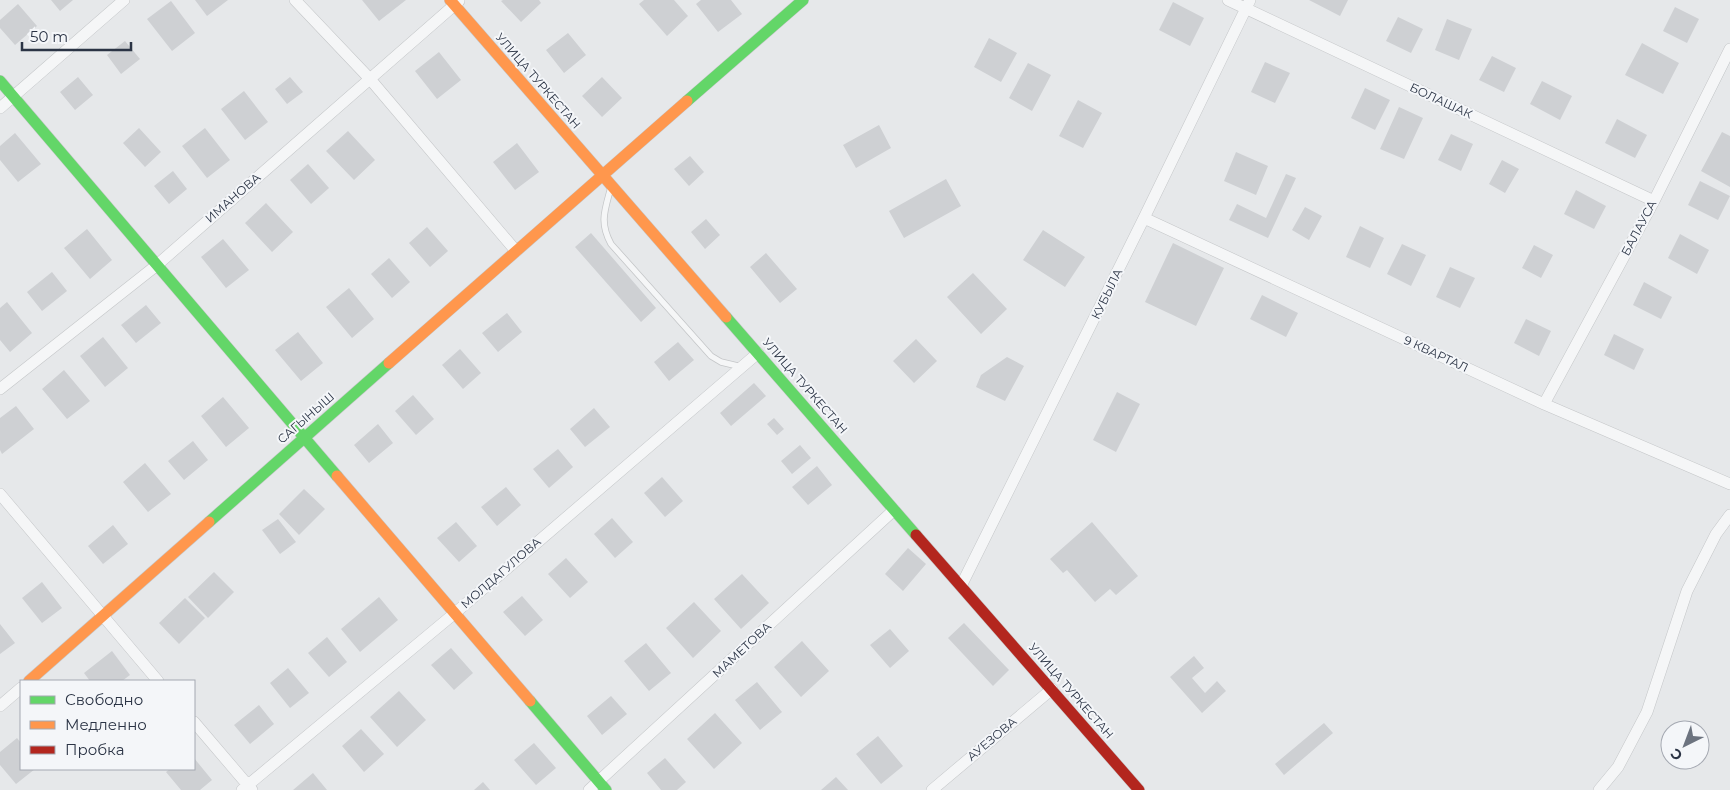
<svg xmlns="http://www.w3.org/2000/svg" width="1730" height="790" viewBox="0 0 1730 790" font-family="Montserrat,sans-serif">
	<style>
		.building { fill: #ced0d3 }
		.lines { fill: none; stroke-linecap: round; stroke-linejoin: round }
		.lane-casing { stroke: #c4c6c8; stroke-width: 7 }
		.street-casing { stroke: #c4c6c8; stroke-width: 12 }
		.fast-casing { stroke: #c4c6c8; stroke-width: 12 }
		.slow-casing { stroke: #c4c6c8; stroke-width: 12 }
		.jam-casing { stroke: #c4c6c8; stroke-width: 12 }
		.lane { stroke: #f5f6f7; stroke-width: 5.5 }
		.street { stroke: #f5f6f7; stroke-width: 11 }
		.fast { stroke: #63d668; stroke-width: 11 }
		.slow { stroke: #ff974d; stroke-width: 11 }
		.jam { stroke: #b3261e; stroke-width: 11 }
		.labels { text-anchor: middle; stroke-width: 4; stroke-linejoin: round; paint-order: stroke }
		.street-label { font-size: 12px; fill: #2b3445; stroke: #f4f6f9 }
	</style>
	<rect width="100%" height="100%" fill="#e6e8ea"/>
	<path class="building" d="M51,0H73L60,11Z
		M195,0H228L207,16Z
		M362,0H406L379,21Z
		M503,0H539L541,3L521,22L501,1Z
		M644,0H674L688,16L667,36L639,4Z
		M701,0H731L742,14L718,32L696,4Z
		M1309,0H1348L1340,16Z
		M171,1L195,33L172,51L147,19Z
		M1173,2L1204,18L1190,46L1159,30Z
		M18,4L37,26L15,45L0,28V20Z
		M1675,7L1699,19L1687,43L1663,31Z
		M1398,17L1423,29L1411,53L1386,41Z
		M1447,19L1472,29L1459,60L1435,50Z
		M568,33L586,55L564,73L546,50Z
		M989,38L1017,53L1001,82L974,67Z
		M125,41L140,59L121,74L107,55Z
		M1642,43L1679,63L1663,94L1625,75Z
		M439,52L461,80L437,99L415,71Z
		M1492,56L1516,68L1504,92L1479,80Z
		M1265,62L1290,73L1275,103L1251,92Z
		M1028,63L1051,75L1032,111L1009,98Z
		M78,77L93,95L75,110L60,92Z
		M290,77L303,92L287,104L275,89Z
		M602,77L622,98L602,117L582,96Z
		M1542,81L1572,96L1560,120L1530,104Z
		M1365,88L1390,100L1375,130L1351,118Z
		M244,91L268,122L245,140L221,109Z
		M1078,100L1102,113L1083,148L1059,136Z
		M1399,107L1423,118L1404,159L1380,149Z
		M1617,119L1647,135L1635,158L1605,143Z
		M879,125L891,148L856,168L843,145Z
		M139,128L161,152L145,167L123,143Z
		M205,128L230,160L207,178L182,146Z
		M348,131L375,160L354,180L326,151Z
		M1722,132L1730,136V187L1701,171Z
		M15,133L41,164L18,182L0,160V146Z
		M1451,134L1473,144L1461,171L1438,160Z
		M517,143L539,172L515,190L493,162Z
		M1236,152L1268,166L1256,195L1224,181Z
		M690,156L704,172L689,186L674,169Z
		M1502,160L1519,169L1505,193L1489,184Z
		M308,164L329,188L311,204L290,180Z
		M173,171L187,189L169,204L154,186Z
		M1286,174L1296,178L1268,238L1229,220L1237,204L1266,218Z
		M946,179L961,206L904,238L889,211Z
		M1700,181L1730,196L1718,220L1688,205Z
		M1576,190L1606,206L1594,229L1564,214Z
		M266,203L293,232L272,252L245,223Z
		M1305,207L1322,216L1309,240L1292,230Z
		M706,219L720,235L705,249L691,232Z
		M1360,226L1384,238L1370,268L1346,257Z
		M427,227L448,251L430,267L409,243Z
		M87,229L112,260L90,279L64,248Z
		M1043,230L1085,257L1065,287L1023,260Z
		M591,233L656,308L641,322L575,247Z
		M1680,234L1709,250L1697,274L1668,258Z
		M223,239L249,270L226,288L201,257Z
		M1173,243L1224,268L1196,326L1145,302Z
		M1402,244L1426,255L1411,286L1387,274Z
		M1534,245L1553,255L1541,278L1522,268Z
		M766,253L797,289L780,303L750,267Z
		M389,258L410,282L392,298L371,274Z
		M1450,267L1475,278L1460,308L1436,297Z
		M52,272L67,291L42,311L27,292Z
		M973,273L1007,309L981,334L947,297Z
		M1644,282L1672,297L1661,319L1633,305Z
		M349,288L374,319L352,338L326,307Z
		M1262,295L1298,313L1286,337L1250,319Z
		M7,302L32,333L10,352L0,340V308Z
		M146,305L161,323L136,343L121,325Z
		M507,313L522,332L498,352L482,333Z
		M1526,319L1551,331L1539,356L1514,343Z
		M298,332L323,363L301,381L275,350Z
		M1614,334L1644,349L1634,370L1604,355Z
		M103,337L128,368L105,387L80,356Z
		M916,339L937,361L914,383L893,361Z
		M678,342L694,360L669,381L654,362Z
		M460,349L481,373L463,389L442,365Z
		M1007,357L1024,366L1005,401L976,387L981,375Z
		M64,370L90,401L67,419L42,389Z
		M754,383L766,396L731,426L720,413Z
		M1117,392L1140,404L1116,452L1093,440Z
		M413,395L434,419L416,435L395,411Z
		M223,397L249,428L226,447L201,416Z
		M16,406L34,429L2,454L0,450V418Z
		M594,408L610,427L585,447L570,429Z
		M774,418L784,429L777,435L767,424Z
		M378,424L393,443L369,463L354,445Z
		M193,441L208,460L184,480L168,461Z
		M800,445L811,458L792,474L781,461Z
		M558,449L573,467L549,488L533,469Z
		M145,463L171,494L148,512L123,482Z
		M817,466L832,485L808,505L792,487Z
		M662,477L683,501L665,517L644,493Z
		M506,487L521,505L497,526L481,507Z
		M304,489L325,509L299,535L279,514Z
		M612,518L633,542L615,558L594,534Z
		M278,519L296,542L280,554L262,530Z
		M456,522L477,546L459,562L437,538Z
		M1092,522L1138,576L1116,595L1110,589L1095,602L1067,570L1063,573L1050,559Z
		M113,525L128,544L103,564L88,546Z
		M908,548L926,564L903,591L885,574Z
		M566,558L588,582L570,598L548,574Z
		M214,572L234,592L208,618L188,597Z
		M742,574L769,603L741,629L714,599Z
		M42,582L62,608L42,623L22,598Z
		M522,596L543,620L525,636L503,612Z
		M379,597L398,620L360,652L341,629Z
		M185,598L205,618L179,644L159,623Z
		M694,602L721,631L693,658L666,628Z
		M964,623L1009,670L993,686L948,638Z
		M0,624L15,643L0,654Z
		M890,629L909,651L890,668L870,645Z
		M327,637L347,662L329,677L308,653Z
		M802,641L829,671L801,697L774,667Z
		M646,643L671,673L649,691L624,661Z
		M451,648L473,673L454,690L431,665Z
		M112,651L130,675L122,681H90L84,673Z
		M1194,656L1204,668L1192,678L1205,693L1217,681L1226,691L1202,713L1170,677Z
		M288,668L309,693L290,708L270,683Z
		M757,682L782,712L760,730L735,700Z
		M399,691L426,720L397,747L370,717Z
		M611,696L627,714L602,735L587,716Z
		M259,705L274,724L250,744L234,725Z
		M715,713L742,743L714,769L687,739Z
		M1324,723L1333,733L1284,775L1275,764Z
		M361,729L384,754L364,772L342,746Z
		M878,736L903,766L881,784L856,754Z
		M17,738L21,743V769H35L16,784L0,765V752Z
		M534,743L556,768L536,785L514,760Z
		M194,758L212,780L200,790H181L166,772L170,769H194Z
		M665,758L686,782L677,790H661L647,773Z
		M313,773L327,790H293Z
		M836,777L848,790H821Z
		M483,782L490,790H474Z"/>
	<g class="lines">
		<defs>
			<path id="lane" d="M611,187C605,210 599,222 611,244L711,356L721,362L742,367"/>
			<path id="street" d="M295,0L370,79L516,251
				M1228,0L1654,201
				M0,108L124,0
				M1144,218L1544,404L1730,484
				M0,389L157,265L459,1
				M1544,404L1654,201L1730,49
				M0,494L158,681
				M961,586L1144,218L1250,0
				M0,706L21,688
				M194,722L252,790
				M242,790L455,613L758,353
				M589,790L894,510
				M932,790L1052,689
				M1599,790L1618,767L1647,712L1687,591L1716,534L1730,515"/>
			<path id="fast" d="M0,81L337,476
				M687,101L803,0
				M726,317L916,535
				M209,522L389,363
				M530,701L606,790"/>
			<path id="slow" d="M450,0L726,317
				M389,363L687,101
				M337,476L530,701
				M29,681L209,522"/>
			<path id="jam" d="M916,535L1139,790"/>
		</defs>
		<use href="#lane" class="lane-casing"/>
		<use href="#street" class="street-casing"/>
		<use href="#fast" class="fast-casing"/>
		<use href="#slow" class="slow-casing"/>
		<use href="#jam" class="jam-casing"/>
		<use href="#lane" class="lane"/>
		<use href="#street" class="street"/>
		<use href="#fast" class="fast"/>
		<use href="#slow" class="slow"/>
		<use href="#jam" class="jam"/>
	</g>
	<g class="labels">
		<g class="street-label">
			<text transform="translate(538 81) rotate(49)" y="4">УЛИЦА ТУРКЕСТАН</text>
			<text transform="translate(1441 101) rotate(25)" y="4">БОЛАШАК</text>
			<text transform="translate(233 198) rotate(-41)" y="4">ИМАНОВА</text>
			<text transform="translate(1639 228) rotate(-62)" y="4">БАЛАУСА</text>
			<text transform="translate(1107 294) rotate(-64)" y="4">КУБЫЛА</text>
			<text transform="translate(1436 354) rotate(25)" y="4">9 КВАРТАЛ</text>
			<text transform="translate(805 386) rotate(49)" y="4">УЛИЦА ТУРКЕСТАН</text>
			<text transform="translate(306 418) rotate(-41)" y="4">САГЫНЫШ</text>
			<text transform="translate(501 573) rotate(-41)" y="4">МОЛДАГУЛОВА</text>
			<text transform="translate(742 650) rotate(-43)" y="4">МАМЕТОВА</text>
			<text transform="translate(1071 691) rotate(49)" y="4">УЛИЦА ТУРКЕСТАН</text>
			<text transform="translate(992 739) rotate(-40)" y="4">АУЕЗОВА</text>
		</g>
	</g>
	<rect x="20" y="680" width="175" height="90" fill="#f4f6f9" stroke="#a4a8b1"/>
	<rect x="30" y="696" width="25" height="8" fill="#63d668" stroke="#a4a8b1"/>
	<text x="65" y="705" font-size="15" fill="#2b3445">Свободно</text>
	<rect x="30" y="721" width="25" height="8" fill="#ff974d" stroke="#a4a8b1"/>
	<text x="65" y="730" font-size="15" fill="#2b3445">Медленно</text>
	<rect x="30" y="746" width="25" height="8" fill="#b3261e" stroke="#a4a8b1"/>
	<text x="65" y="755" font-size="15" fill="#2b3445">Пробка</text>
	<g transform="translate(1685 745) rotate(222)"><circle r="24" fill="#f4f6f9" stroke="#a4a8b1"/>
	<path d="M0-4L9 19L0 12L-9 19Z" fill="#6c737f"/>
	<text y="-8" font-size="14" font-weight="bold" text-anchor="middle" fill="#2b3445">С</text>
	</g>
	<path d="M22 42v8h109v-8" fill="none" stroke="#2b3445" stroke-width="2.5"/>
	<text x="30" y="42" font-size="15" fill="#2b3445" stroke="#f4f6f9" stroke-width="4" paint-order="stroke">50 m</text>
</svg>
